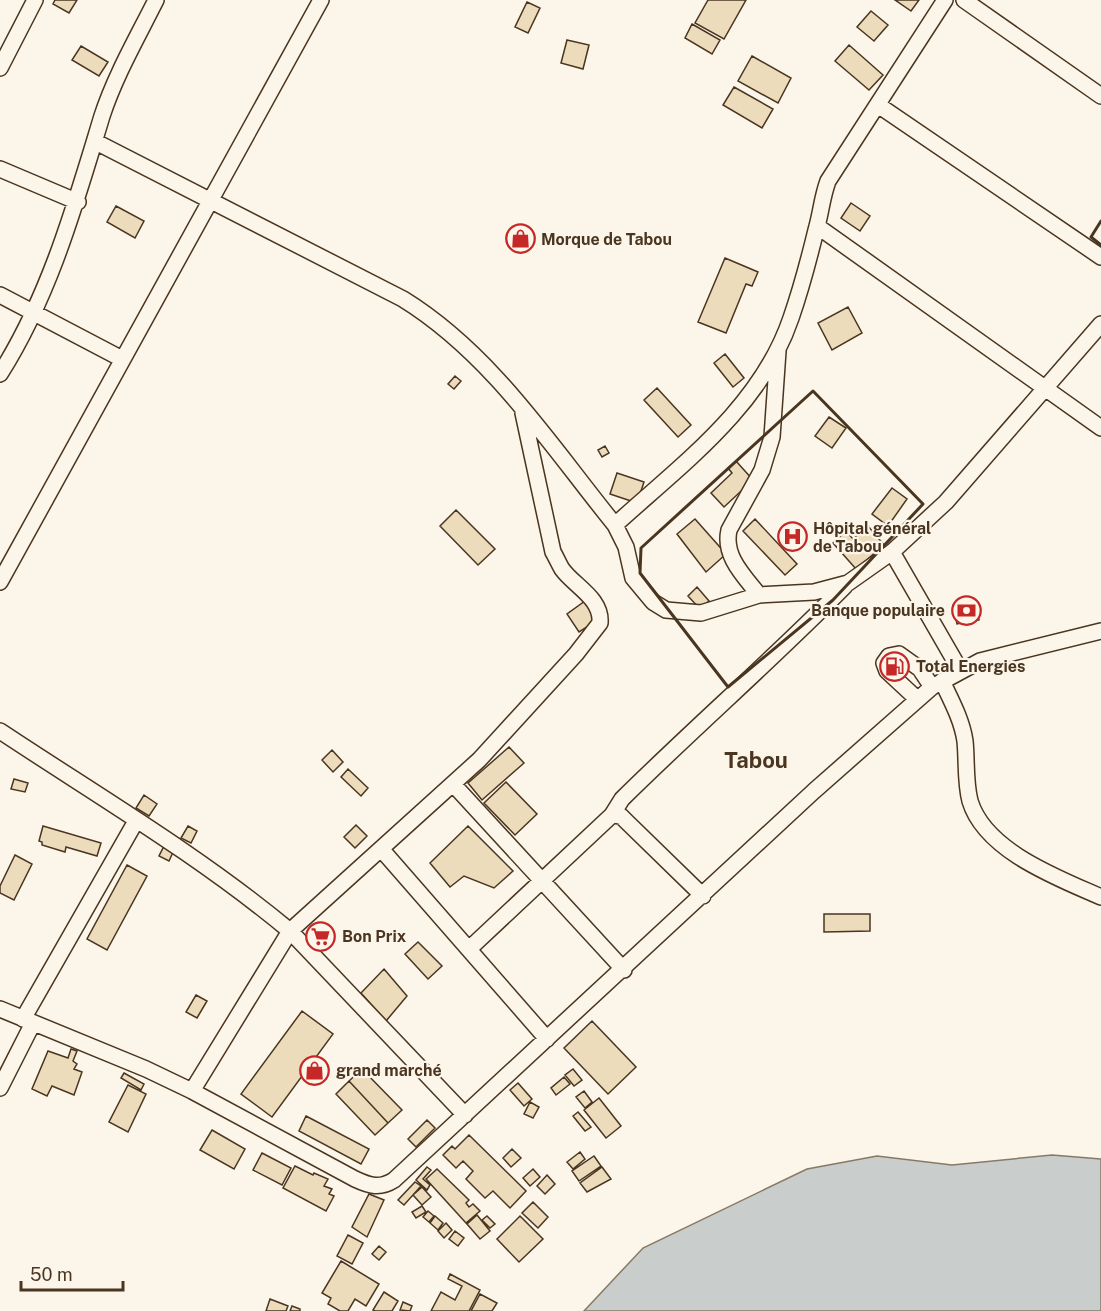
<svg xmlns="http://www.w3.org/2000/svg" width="1101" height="1311" viewBox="0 0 1101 1311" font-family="'Public Sans',sans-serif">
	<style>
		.water { fill: #c9cecd; stroke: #887966; stroke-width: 1.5 }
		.building { fill: #ecdcbc; stroke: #4a3520; stroke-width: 1.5 }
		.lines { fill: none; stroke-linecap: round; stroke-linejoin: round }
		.minor-casing { stroke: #4a3520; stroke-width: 18 }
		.minor { stroke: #fbf6e9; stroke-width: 15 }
		.wall { stroke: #4a3520; stroke-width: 3 }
		.labels { text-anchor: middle; stroke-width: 4.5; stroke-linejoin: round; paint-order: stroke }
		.poi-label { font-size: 16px; font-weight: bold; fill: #4a3520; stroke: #fbf6e9; text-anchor: start }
		.district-label { font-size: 22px; font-weight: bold; fill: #4a3520; stroke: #fbf6e9 }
	</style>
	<rect width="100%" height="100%" fill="#fbf6e9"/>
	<path class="water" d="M1052,1155L1101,1159V1311H584L643,1248L807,1169L877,1156L952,1165Z"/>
	<path class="building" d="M55,0H77L69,13L53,4Z
		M708,0H746L724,39L695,23Z
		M895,0H919L911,11Z
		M527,2L540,8L528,33L515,27Z
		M871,11L888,25L874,41L857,27Z
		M692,24L720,40L712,54L685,38Z
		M567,40L589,45L583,69L561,63Z
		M849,45L883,75L869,90L835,61Z
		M81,46L108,62L99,76L72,60Z
		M752,56L791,78L778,103L738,81Z
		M734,87L773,109L762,128L723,105Z
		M851,203L870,216L860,231L841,218Z
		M116,206L144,221L135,238L107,222Z
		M725,258L758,272L752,286L746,284L726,333L698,322Z
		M848,307L862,333L832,350L818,323Z
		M725,354L744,378L733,387L714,363Z
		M455,376L461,381L454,389L448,384Z
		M657,388L691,425L678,437L644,400Z
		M829,417L846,428L832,448L815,436Z
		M605,446L609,453L602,457L598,450Z
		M736,461L753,480L724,507L711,493L732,473L728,468Z
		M617,473L644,482L637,503L610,494Z
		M892,488L907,499L888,526L872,514Z
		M456,510L495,549L478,565L440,526Z
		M695,519L726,554L706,572L677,534Z
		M755,519L797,564L785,575L743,531Z
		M868,526L884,545L856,569L833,543L846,531L853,539Z
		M697,587L709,601L700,609L688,596Z
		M585,601L598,620L579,632L567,614Z
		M975,601L979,620L957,624L953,605Z
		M509,747L524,763L482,800L468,783Z
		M332,750L343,762L333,772L322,760Z
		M348,769L368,788L361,796L341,777Z
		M14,779L28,783L25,792L11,789Z
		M506,782L537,814L515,835L484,803Z
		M144,795L157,804L149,816L136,808Z
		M356,825L367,836L355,848L344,837Z
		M43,826L101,843L97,856L66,847L65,852L42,845V842L39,841Z
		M188,826L197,831L191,843L181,838Z
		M468,826L513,871L494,888L464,876L450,887L430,863Z
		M164,846L174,850L169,861L159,856Z
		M15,855L32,864L14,900L0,893V886Z
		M127,865L147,876L107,950L87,939Z
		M824,914H870V931L824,932Z
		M418,942L442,966L428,979L405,954Z
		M384,969L407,996L386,1021L361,993Z
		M196,995L207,1001L197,1018L186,1012Z
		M302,1011L333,1034L272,1117L241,1094Z
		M592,1021L636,1067L608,1094L564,1048Z
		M71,1049L77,1051L73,1061L77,1064L74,1069L82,1072L74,1095L52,1086L47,1096L32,1089L48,1051L68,1058Z
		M362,1069L402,1110L388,1123L349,1081Z
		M573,1069L582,1080L574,1086L565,1075Z
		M124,1073L144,1084L141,1090L121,1078Z
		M564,1077L570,1084L556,1095L551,1088Z
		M349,1081L388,1123L375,1135L336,1094Z
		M518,1083L532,1099L524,1106L510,1090Z
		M128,1085L146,1094L128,1132L109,1122Z
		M584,1091L592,1102L585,1108L576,1097Z
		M599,1098L621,1126L606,1138L584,1110Z
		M530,1102L539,1107L533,1118L524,1114Z
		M578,1112L591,1127L585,1131L573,1116Z
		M306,1116L369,1149L361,1164L299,1131Z
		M427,1120L435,1128L416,1147L408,1139Z
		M212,1130L245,1149L234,1169L200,1150Z
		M469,1135L526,1191L510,1208L493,1191L485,1198L466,1179L473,1171L463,1161L456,1168L443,1155L452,1146L455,1149Z
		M512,1149L521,1158L511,1167L503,1158Z
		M580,1152L585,1159L573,1169L567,1162Z
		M262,1153L291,1168L282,1185L253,1170Z
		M594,1156L601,1166L579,1181L572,1171Z
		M295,1166L313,1175L314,1173L328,1179L324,1186L332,1189L329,1194L334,1196L326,1211L283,1188Z
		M427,1167L431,1170L423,1179L430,1185L427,1190L416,1180Z
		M602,1167L611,1179L587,1192L580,1183Z
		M437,1169L469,1200L466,1203L469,1207L473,1204L480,1211L466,1223L426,1179Z
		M533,1169L540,1177L530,1186L523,1178Z
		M547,1175L555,1184L545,1194L537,1186Z
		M415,1182L421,1186L404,1205L398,1200Z
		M422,1187L431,1197L422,1205L413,1195Z
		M369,1194L384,1200L367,1237L352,1227Z
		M533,1202L548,1217L538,1228L522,1213Z
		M422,1206L426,1212L416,1218L412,1212Z
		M428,1211L434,1216L429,1222L423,1217Z
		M477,1215L490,1231L480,1239L467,1224Z
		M435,1216L443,1223L438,1230L430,1223Z
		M487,1216L495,1224L490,1228L482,1220Z
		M520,1216L543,1239L519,1262L497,1239Z
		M446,1223L452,1230L444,1238L438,1231Z
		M455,1231L464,1238L458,1246L449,1239Z
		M348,1235L363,1243L352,1264L337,1256Z
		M379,1246L386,1252L379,1260L372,1254Z
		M341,1261L379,1284L366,1306L355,1299L348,1311H340L328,1304L331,1298L322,1293Z
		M450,1274L480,1290L469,1311H431L441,1292L455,1300L462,1286L448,1279Z
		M384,1292L398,1301L392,1311H375L373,1310Z
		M480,1294L497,1303L492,1311H471Z
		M270,1299L288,1306L286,1311H266Z
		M403,1302L412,1306L410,1311L400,1310Z
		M292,1306L300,1309V1311H290Z"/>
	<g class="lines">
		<defs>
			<path id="minor" d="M964,0L1101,96
				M0,68L35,0
				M878,105L1101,257
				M96,142L403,299C492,354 550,445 615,525L626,547L633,578L653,602L666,610L701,613L759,595L814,592L848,583L892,552L946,502L1101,324
				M0,169L78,202
				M817,226L1101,428
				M0,295L122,359
				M0,374C50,295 75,205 102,116C115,76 137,38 156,0
				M615,525C682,464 761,407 791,318C801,289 809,259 816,230C821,213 822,197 828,181L945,0
				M892,552L960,670
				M0,582L321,0
				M759,595C744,576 723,556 729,530L762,470L772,437L778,351
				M942,681C951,700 962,720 965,741C967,761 965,782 970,801C985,851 1058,878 1101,897
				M917,699L887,671L884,663L889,656L899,654L920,669L932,687
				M0,731C98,796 200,856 290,931L465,1115
				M453,784L624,970
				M612,815L622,799C695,727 773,659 845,586
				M382,850L547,1039
				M469,949L612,815L621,816L627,822L703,896
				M0,1009L146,1069L192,1091L355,1179C370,1186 380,1189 394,1180L814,791L932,687L980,661L1101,631
				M23,1019L136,821
				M0,1088L33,1023
				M192,1091L290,931L479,760L576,654L600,623C602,598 574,586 562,569C559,564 556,557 553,552L523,413"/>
		</defs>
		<use href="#minor" class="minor-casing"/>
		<use href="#minor" class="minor"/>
		<path class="wall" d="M1101,221L1091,237L1101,245
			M813,391L923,504L833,600L728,687L640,573L641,548Z"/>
	</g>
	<defs>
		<symbol id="shop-ring" viewBox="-11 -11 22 22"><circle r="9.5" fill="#fbf6e9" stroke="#c62828" stroke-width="1.5"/><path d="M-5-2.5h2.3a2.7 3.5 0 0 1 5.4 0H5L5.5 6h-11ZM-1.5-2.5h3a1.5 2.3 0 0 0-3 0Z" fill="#c62828"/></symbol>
		<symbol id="hospital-ring" viewBox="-11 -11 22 22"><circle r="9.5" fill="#fbf6e9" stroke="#c62828" stroke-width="1.5"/><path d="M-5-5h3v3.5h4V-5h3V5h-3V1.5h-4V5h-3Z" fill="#c62828"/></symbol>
		<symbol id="bank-ring" viewBox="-11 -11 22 22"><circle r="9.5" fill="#fbf6e9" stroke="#c62828" stroke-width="1.5"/><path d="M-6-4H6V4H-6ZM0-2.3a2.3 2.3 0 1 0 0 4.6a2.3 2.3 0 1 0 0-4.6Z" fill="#c62828"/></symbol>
		<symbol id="fuel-ring" viewBox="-11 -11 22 22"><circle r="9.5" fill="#fbf6e9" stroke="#c62828" stroke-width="1.5"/><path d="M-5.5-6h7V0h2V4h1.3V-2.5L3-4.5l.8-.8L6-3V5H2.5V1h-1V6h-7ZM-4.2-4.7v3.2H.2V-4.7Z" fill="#c62828"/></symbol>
		<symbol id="supermarket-ring" viewBox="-11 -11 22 22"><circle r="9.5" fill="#fbf6e9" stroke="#c62828" stroke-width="1.5"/><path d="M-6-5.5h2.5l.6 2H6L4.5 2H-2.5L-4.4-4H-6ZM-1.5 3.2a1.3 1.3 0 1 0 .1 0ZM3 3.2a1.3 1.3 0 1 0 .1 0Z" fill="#c62828"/></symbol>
	</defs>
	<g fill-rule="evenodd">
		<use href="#shop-ring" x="504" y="222" width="33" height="33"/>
		<use href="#hospital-ring" x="776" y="520" width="33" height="33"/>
		<use href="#bank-ring" x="950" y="594" width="33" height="33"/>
		<use href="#fuel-ring" x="878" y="650" width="33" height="33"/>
		<use href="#supermarket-ring" x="304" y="920" width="33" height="33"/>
		<use href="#shop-ring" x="298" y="1054" width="33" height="33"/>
	</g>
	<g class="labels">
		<g class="poi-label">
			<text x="541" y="245">Morque de Tabou</text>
			<text x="813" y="534">Hôpital général<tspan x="813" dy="18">de Tabou</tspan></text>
			<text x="945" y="616" text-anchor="end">Banque populaire</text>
			<text x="916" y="672">Total Energies</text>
			<text x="342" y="942">Bon Prix</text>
			<text x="336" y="1076">grand marché</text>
		</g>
		<g class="district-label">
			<text x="756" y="768">Tabou</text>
		</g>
	</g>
	<path d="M21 1281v9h102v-9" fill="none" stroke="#4a3520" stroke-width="3"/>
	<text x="30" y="1281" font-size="18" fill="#4a3520" stroke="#fbf6e9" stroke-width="4.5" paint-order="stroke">50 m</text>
</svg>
